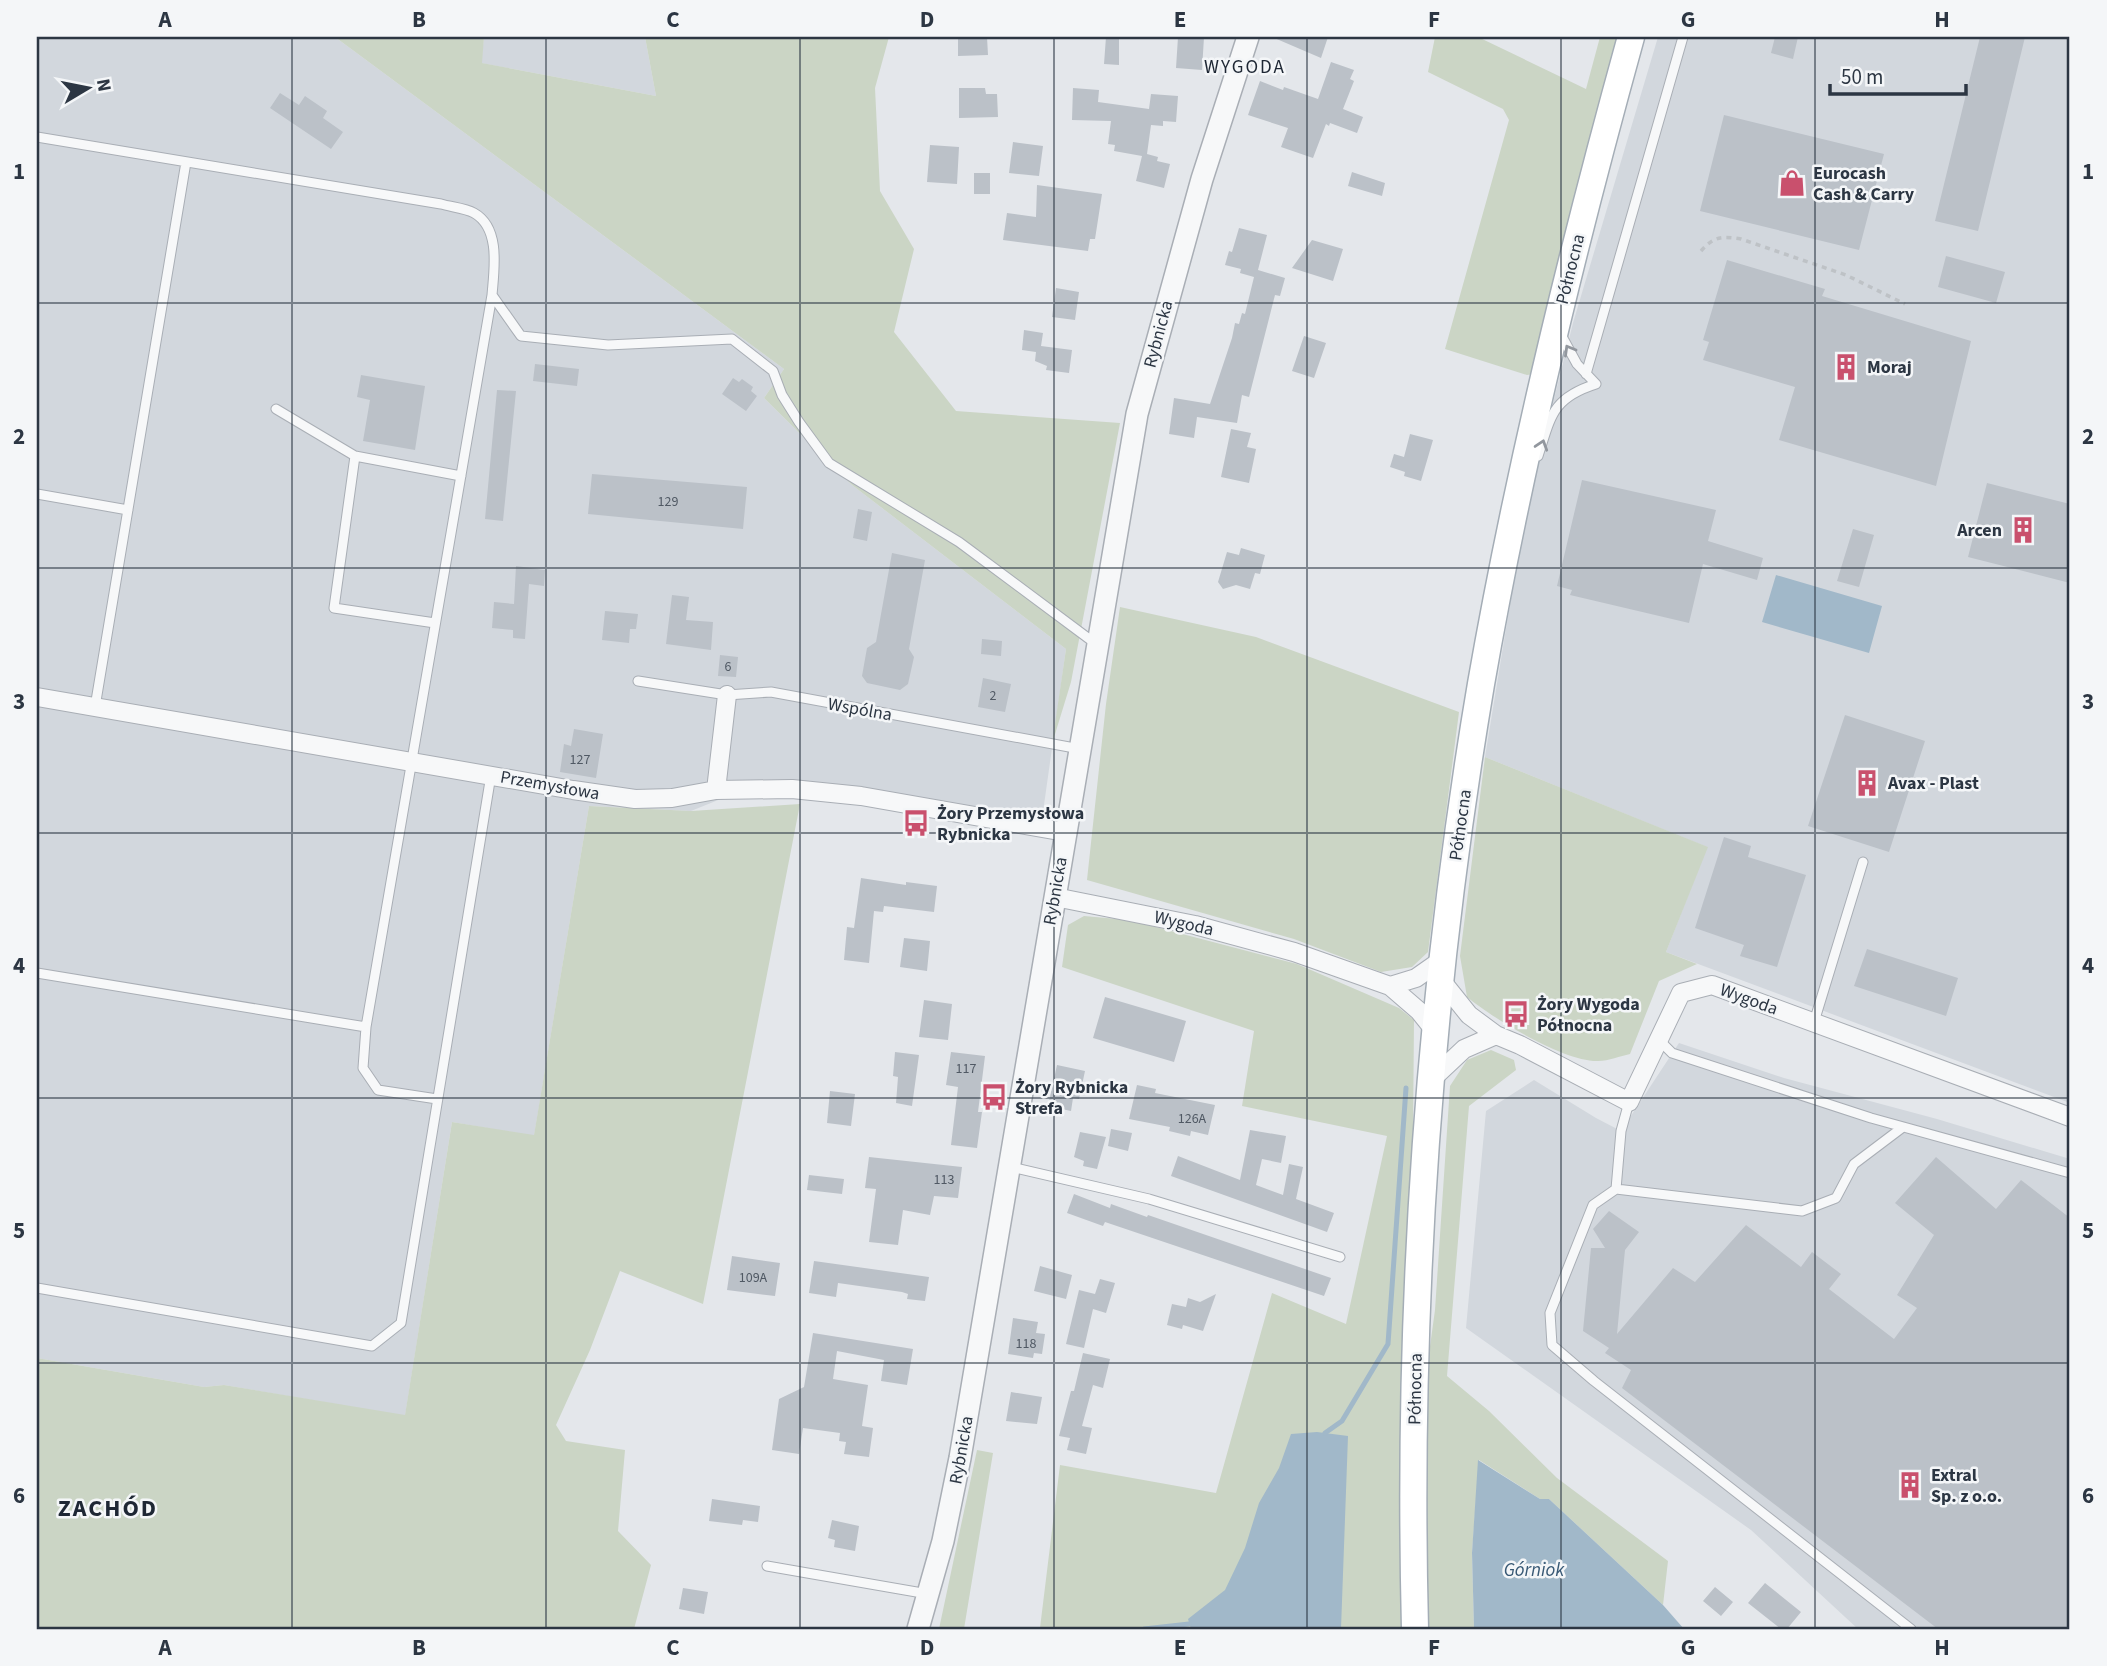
<svg xmlns="http://www.w3.org/2000/svg" width="2107" height="1666" viewBox="0 0 2107 1666" font-family="'Source Sans 3',sans-serif">
	<style>
		.built { fill: #d2d7dd }
		.green { fill: #cbd5c5 }
		.water { fill: #a1b8c9 }
		.lines { fill: none; stroke-linecap: round; stroke-linejoin: round }
		.stream { stroke: #a1b8c9; stroke-width: 5 }
		.building { fill: #bbc1c8 }
		.service-casing { stroke: #a9aeb5; stroke-width: 11 }
		.minor-casing { stroke: #a9aeb5; stroke-width: 20 }
		.tertiary-casing { stroke: #a9aeb5; stroke-width: 24 }
		.primary-casing { stroke: #a4adb6; stroke-width: 29 }
		.path { stroke: #bec2c6; stroke-width: 3.5; stroke-dasharray: 5 5; stroke-linecap: butt }
		.service { stroke: #f7f8f9; stroke-width: 9 }
		.minor { stroke: #f7f8f9; stroke-width: 18 }
		.tertiary { stroke: #f7f8f9; stroke-width: 21 }
		.primary { stroke: #fff; stroke-width: 26 }
		.oneway { stroke: #92979e }
		.grid { fill: none; stroke: #2c3643; stroke-width: 2; stroke-opacity: 0.55 }
		.labels { text-anchor: middle; stroke-width: 5; stroke-linejoin: round; paint-order: stroke }
		.number-label { font-size: 14px; fill: #505964 }
		.poi-label { font-size: 18px; font-weight: bold; fill: #2c3643; stroke: #f4f6f8; text-anchor: start }
		.street-label { font-size: 18px; fill: #2c3643; stroke: #f4f6f8 }
		.neighbourhood-label { font-size: 19px; letter-spacing: 2px; fill: #1e2734; stroke: #f4f6f8 }
		.water-label { font-size: 19px; font-style: italic; fill: #385975; stroke: #f4f6f8 }
		.district-label { font-size: 24px; font-weight: bold; letter-spacing: 2px; fill: #1e2734; stroke: #f4f6f8 }
		.neatline { fill: none; stroke: #2c3643; stroke-width: 2.5 }
		.grid-label { font-size: 23px; text-anchor: middle; font-weight: bold; fill: #2c3643 }
	</style>
	<rect width="100%" height="100%" fill="#e4e7eb"/>
	<path class="built" d="M37,37H335L784,369L764,398L852,485L1066,649L1042,819L815,782L803,789L738,792L691,811L589,806L534,1136L452,1122L405,1416L224,1385L204,1387L37,1358Z
		M484,37H645L656,96L481,63Z
		M1658,37H2070V1103L1666,952L1707,847L1485,757L1524,519L1573,323Z
		M1679,1043L1784,1078L1937,1119L2070,1159V1629H1858L1751,1530L1466,1328L1486,1111L1534,1080L1596,1118L1621,1131Z"/>
	<path class="green" d="M335,37H484L482,63L656,96L645,37H889L875,88L880,191L914,249L894,332L956,411L1120,423L1071,682L1052,744L1066,649L852,485L764,398L784,369Z
		M1435,37H1478L1586,89L1600,37H1620L1533,374L1527,375L1445,349L1509,120L1503,109L1428,72Z
		M1120,607L1256,637L1459,712L1428,952L1412,967L1381,972L1294,939L1087,880L1106,704Z
		M1485,757L1708,847L1666,952L1697,964L1659,981L1630,1054C1620,1056 1609,1061 1598,1061C1564,1062 1494,1019 1467,997L1460,956Z
		M800,804L703,1304L620,1271L590,1350L556,1425L566,1441L625,1450L618,1531L651,1565L634,1629H37V1358L204,1387L224,1385L405,1415L452,1122L534,1135L589,806L691,811Z
		M1084,916L1129,920L1297,964L1399,1008L1414,1020L1413,1133L1400,1434L1406,1629H1034L1040,1628L1060,1465L1216,1493L1272,1293L1346,1324L1387,1136L1242,1106L1254,1031L1062,967L1068,925Z
		M1491,1050L1514,1060L1516,1070L1469,1106L1447,1376L1489,1411L1557,1478L1668,1561L1663,1605L1549,1499H1540L1479,1460L1472,1553L1474,1629H1425L1427,1368L1435,1310L1450,1086L1467,1060Z
		M977,1450L993,1453L964,1629H939Z"/>
	<path class="water" d="M1776,575L1882,606L1869,653L1762,622Z
		M1317,1432L1348,1436L1341,1629H1191L1188,1619L1225,1590L1245,1548L1259,1503L1279,1468L1291,1434Z
		M1478,1460L1540,1499H1549L1663,1605L1684,1629H1474L1472,1553Z"/>
	<g class="lines">
		<path class="stream" d="M1325,1433L1342,1421L1388,1344L1406,1088
			M1144,1629L1189,1624"/>
	</g>
	<path class="building" d="M958,37H987L988,55L958,56Z
		M1106,37H1119V65L1104,64Z
		M1178,37H1204L1202,70L1176,68Z
		M1272,37H1328L1321,58Z
		M1775,37H1798L1793,59L1771,53Z
		M1980,37H2025L1978,231L1935,221Z
		M1331,62L1354,70L1350,79L1354,81L1343,109L1363,117L1357,133L1330,123L1329,126L1326,124L1313,158L1281,147L1288,128L1248,115L1260,81L1283,90L1284,87L1318,99Z
		M959,88H985L986,94H997L998,117L959,118Z
		M1073,88L1099,90L1098,102L1149,109L1151,94L1178,96L1176,122L1163,121V126L1151,125L1147,154L1158,157L1157,161L1170,164L1164,188L1136,181L1142,156L1114,151L1115,145L1108,144L1111,121L1072,120Z
		M280,93L299,105L305,96L327,111L323,118L343,132L331,149L270,108Z
		M1724,115L1884,154L1859,250L1700,211Z
		M1013,142L1043,146L1039,176L1009,173Z
		M930,145L959,147L957,184L927,182Z
		M1352,172L1385,183L1382,196L1348,186Z
		M974,173H990V194H974Z
		M1037,185L1102,194L1095,239H1090L1088,251L1003,240L1007,213L1036,217Z
		M1239,228L1267,235L1258,270L1285,278L1280,296L1275,295L1249,397L1242,395L1237,423L1197,417L1194,438L1169,434L1174,398L1210,404L1232,338L1235,323L1239,324L1242,313L1245,314L1254,277L1240,273L1241,269L1225,265L1229,251L1232,252Z
		M1312,240L1343,249L1333,281L1292,268Z
		M1946,256L2005,272L1996,303L1938,287Z
		M1727,260L1825,289L1822,296L1971,341L1936,486L1779,440L1795,387L1703,360L1709,342L1703,340Z
		M1056,288L1079,292L1075,320L1052,317Z
		M1024,330L1043,333L1041,346L1072,350L1069,373L1046,370L1047,366L1035,361L1036,352L1022,350Z
		M1304,336L1326,343L1314,378L1292,371Z
		M535,364L579,369L577,386L533,381Z
		M361,375L425,386L415,450L363,441L370,400L357,397Z
		M733,378L739,382L742,379L753,387L751,391L757,396L746,411L722,394Z
		M497,390L516,391L503,521L485,519Z
		M1231,429L1251,433L1247,447L1256,449L1249,483L1221,477Z
		M1410,434L1433,440L1421,481L1404,476L1405,472L1390,467L1394,454L1404,457Z
		M592,474L747,487L743,529L588,514Z
		M1582,480L1716,510L1708,541L1763,558L1757,580L1703,564L1689,623L1570,595L1572,590L1557,586Z
		M1987,483L2070,504V583L1968,557Z
		M858,509L872,512L867,541L853,538Z
		M1853,529L1874,535L1859,587L1837,581Z
		M1241,548L1265,555L1260,574L1255,573L1250,589L1236,585L1223,589L1218,582L1227,552L1239,555Z
		M892,553L925,560L909,649L914,657L908,684L900,690L867,683L862,676L867,648L876,642Z
		M516,566L545,570L544,586L529,584L525,639L513,638V630L492,628L494,602L514,604Z
		M672,595L689,597L686,620L713,622L711,650L666,644Z
		M605,611L638,614L636,629H630L629,643L602,640Z
		M982,639L1002,641L1001,656L981,654Z
		M720,655L738,657L736,677L718,676Z
		M983,678L1011,684L1005,712L978,707Z
		M1845,715L1925,741L1889,852L1808,826Z
		M574,729L603,734L596,778L560,772L564,744L571,746Z
		M1724,837L1751,846L1748,857L1806,875L1777,967L1740,956L1744,945L1695,928Z
		M861,878L906,885V882L937,886L934,912L884,906L883,912L874,911L869,963L844,960L847,927L854,928Z
		M904,938L930,941L927,971L900,967Z
		M1867,949L1958,978L1946,1016L1854,986Z
		M1105,997L1186,1021L1174,1062L1093,1038Z
		M924,1000L952,1004L948,1040L919,1037Z
		M895,1052L919,1055L912,1106L896,1103L898,1077L893,1076Z
		M951,1052L985,1056L978,1112H982L977,1148L951,1145L958,1087L946,1085Z
		M1057,1065L1085,1071L1079,1099L1073,1098L1071,1111L1048,1106Z
		M1137,1085L1156,1089L1155,1093L1215,1105L1208,1135L1191,1131L1190,1136L1169,1131L1170,1127L1129,1119Z
		M830,1091L855,1094L851,1126L827,1123Z
		M1111,1129L1132,1133L1128,1151L1108,1146Z
		M1250,1130L1286,1136L1281,1163L1262,1159L1256,1185L1283,1195L1289,1164L1303,1167L1296,1199L1334,1213L1327,1232L1171,1176L1178,1156L1240,1180Z
		M1080,1132L1106,1137L1097,1169L1083,1166L1084,1161L1074,1157Z
		M869,1157L962,1167L958,1198L934,1196L930,1215L903,1210L898,1245L869,1242L876,1189L865,1188Z
		M1936,1157L1996,1209L2021,1180L2070,1218V1629H1938L1622,1388L1631,1370L1605,1353L1609,1348L1583,1331L1591,1248H1605L1593,1229L1609,1211L1639,1232L1625,1250L1617,1334L1673,1268L1695,1282L1746,1225L1801,1267L1812,1252L1841,1274L1829,1289L1894,1339L1917,1308L1897,1295L1934,1235L1895,1203Z
		M809,1175L844,1179L842,1194L807,1190Z
		M1074,1194L1110,1208L1111,1204L1147,1217L1148,1215L1331,1278L1324,1296L1105,1222L1103,1226L1067,1213Z
		M732,1256L780,1263L775,1296L727,1290Z
		M814,1261L929,1277L925,1301L907,1299L908,1294L902,1292L838,1283L836,1297L809,1293Z
		M1040,1266L1072,1275L1066,1299L1034,1291Z
		M1100,1279L1115,1283L1106,1313L1093,1309L1084,1348L1066,1344L1079,1290L1095,1294Z
		M1216,1294L1203,1331L1183,1325L1182,1329L1167,1325L1172,1304L1186,1307L1188,1298L1200,1302Z
		M1013,1318L1038,1322L1036,1333L1045,1334L1042,1354L1034,1353L1033,1358L1008,1354Z
		M813,1333L913,1349L907,1385L881,1381L884,1360L837,1351L833,1379L868,1385L862,1426L873,1428L869,1457L844,1454L846,1442L839,1441L840,1433L803,1428L799,1454L772,1450L779,1399L804,1387Z
		M1083,1353L1110,1359L1103,1388L1093,1385L1082,1426L1092,1428L1086,1454L1067,1450L1070,1438L1059,1436L1071,1391H1074Z
		M1011,1392L1042,1397L1037,1424L1006,1421Z
		M712,1499L760,1506L758,1522L743,1520L742,1525L709,1521Z
		M832,1520L859,1526L855,1551L834,1547L835,1540L828,1538Z
		M1765,1583L1801,1612L1787,1629H1781L1748,1603Z
		M1715,1587L1733,1602L1721,1616L1703,1601Z
		M683,1588L708,1592L704,1614L679,1609Z"/>
	<g class="lines">
		<defs>
			<path id="service" d="M37,137L441,204C451,207 465,208 474,213C501,228 494,270 492,295L366,1027L363,1068L378,1090L437,1099
				M492,295L521,336L608,345L732,339L773,371L782,395L799,422L829,463L959,542L1096,644
				M1586,374L1683,37
				M276,409L355,456L461,476
				M355,456L334,608L435,623
				M1538,456C1551,416 1552,398 1596,384L1577,364L1560,333
				M37,494L128,510
				M638,681L727,695L771,692L1080,749
				M95,707L186,162
				M37,973L366,1027
				M1814,1022L1863,862
				M1659,1040L1672,1053L1871,1118L2070,1173
				M1629,1102L1621,1131L1616,1189L1802,1211L1836,1198L1854,1164L1903,1127
				M1011,1167L1149,1199L1340,1257
				M1616,1189L1593,1205L1550,1313L1552,1345L1594,1381L1911,1629
				M37,1288L372,1346L401,1323L491,775
				M767,1566L928,1594"/>
			<path id="minor" d="M37,697L573,790L635,799L672,798L716,790L792,789L861,796L1065,832
				M716,790L727,695
				M1055,897L1195,925L1294,952L1390,986L1419,1011L1435,1031
				M1441,980L1469,1015L1496,1035L1520,1045L1629,1102L1681,993L1712,985L2070,1117
				M1390,986L1416,978L1443,959
				M1431,1080L1464,1049L1496,1035"/>
			<path id="tertiary" d="M918,1629L943,1541L960,1458L1137,414L1202,179L1248,37"/>
			<path id="primary" d="M1415,1629C1407,1313 1428,996 1481,684C1519,466 1572,250 1631,37"/>
		</defs>
		<use href="#service" class="service-casing"/>
		<use href="#minor" class="minor-casing"/>
		<use href="#tertiary" class="tertiary-casing"/>
		<use href="#primary" class="primary-casing"/>
		<path class="path" d="M1701,251C1714,236 1722,236 1741,239L1846,275L1905,304"/>
		<use href="#service" class="service"/>
		<use href="#minor" class="minor"/>
		<use href="#tertiary" class="tertiary"/>
		<use href="#primary" class="primary"/>
	</g>
	<defs><path id="oneway-chevron" d="M-2-3.5L2.5 0L-2 3.5" fill="none" stroke-width="1.6" stroke-linecap="round" stroke-linejoin="round" transform="scale(1.75)"/></defs>
	<g class="oneway">
		<use href="#oneway-chevron" transform="translate(1569 350) rotate(-120)"/>
		<use href="#oneway-chevron" transform="translate(1542 445) rotate(-72)"/>
	</g>
	<path class="grid" d="M292,37V1629M546,37V1629M800,37V1629M1054,37V1629M1307,37V1629M1561,37V1629M1815,37V1629M37,303H2070M37,568H2070M37,833H2070M37,1098H2070M37,1363H2070"/>
	<defs>
		<symbol id="shop-bare" viewBox="-9 -9 18 18"><path d="M-5-2.5h2.3a2.7 3.5 0 0 1 5.4 0H5L5.5 6h-11ZM-1.5-2.5h3a1.5 2.3 0 0 0-3 0Z" fill="#c9506d" stroke="#f4f6f8" stroke-width="2.5" paint-order="stroke"/></symbol>
		<symbol id="building-bare" viewBox="-9 -9 18 18"><path d="M-4-6H4V6H1V3H-1V6H-4ZM-2.5-4.3h1.7v1.8h-1.7ZM.8-4.3h1.7v1.8H.8ZM-2.5-1h1.7V.8h-1.7ZM.8-1h1.7V.8H.8Z" fill="#c9506d" stroke="#f4f6f8" stroke-width="2.5" paint-order="stroke"/></symbol>
		<symbol id="bus-bare" viewBox="-9 -9 18 18"><path d="M-5-6H5V4H4V6H2V4H-2V6H-4V4H-5ZM-3.5-4V0h7V-4ZM-3.5 1.2v1.5H-2V1.2ZM2 1.2v1.5H3.5V1.2Z" fill="#c9506d" stroke="#f4f6f8" stroke-width="2.5" paint-order="stroke"/></symbol>
	</defs>
	<g fill-rule="evenodd">
		<use href="#shop-bare" x="1773" y="164" width="38" height="38"/>
		<use href="#building-bare" x="1827" y="348" width="38" height="38"/>
		<use href="#building-bare" x="2004" y="511" width="38" height="38"/>
		<use href="#building-bare" x="1848" y="764" width="38" height="38"/>
		<use href="#bus-bare" x="897" y="804" width="38" height="38"/>
		<use href="#bus-bare" x="1497" y="995" width="38" height="38"/>
		<use href="#bus-bare" x="975" y="1078" width="38" height="38"/>
		<use href="#building-bare" x="1891" y="1466" width="38" height="38"/>
	</g>
	<g class="labels">
		<g class="number-label">
			<text x="668" y="506">129</text>
			<text x="728" y="671">6</text>
			<text x="993" y="700">2</text>
			<text x="580" y="764">127</text>
			<text x="966" y="1073">117</text>
			<text x="1192" y="1123">126A</text>
			<text x="944" y="1184">113</text>
			<text x="753" y="1282">109A</text>
			<text x="1026" y="1348">118</text>
		</g>
		<g class="poi-label">
			<text x="1813" y="179">Eurocash<tspan x="1813" dy="21">Cash &amp; Carry</tspan></text>
			<text x="1867" y="373">Moraj</text>
			<text x="2002" y="536" text-anchor="end">Arcen</text>
			<text x="1888" y="789">Avax - Plast</text>
			<text x="937" y="819">Żory Przemysłowa<tspan x="937" dy="21">Rybnicka</tspan></text>
			<text x="1537" y="1010">Żory Wygoda<tspan x="1537" dy="21">Północna</tspan></text>
			<text x="1015" y="1093">Żory Rybnicka<tspan x="1015" dy="21">Strefa</tspan></text>
			<text x="1931" y="1481">Extral<tspan x="1931" dy="21">Sp. z o.o.</tspan></text>
		</g>
		<g class="street-label">
			<text transform="translate(1570 269) rotate(-76)" y="6">Północna</text>
			<text transform="translate(1158 334) rotate(-75)" y="6">Rybnicka</text>
			<text transform="translate(860 709) rotate(10)" y="6">Wspólna</text>
			<text transform="translate(550 785) rotate(10)" y="6">Przemysłowa</text>
			<text transform="translate(1460 825) rotate(-82)" y="6">Północna</text>
			<text transform="translate(1055 891) rotate(-80)" y="6">Rybnicka</text>
			<text transform="translate(1184 923) rotate(13)" y="6">Wygoda</text>
			<text transform="translate(1749 999) rotate(20)" y="6">Wygoda</text>
			<text transform="translate(1415 1389) rotate(-89)" y="6">Północna</text>
			<text transform="translate(961 1450) rotate(-80)" y="6">Rybnicka</text>
		</g>
		<g class="neighbourhood-label">
			<text x="1245" y="73">WYGODA</text>
		</g>
		<g class="water-label">
			<text x="1534" y="1576">Górniok</text>
		</g>
		<g class="district-label">
			<text x="108" y="1516">ZACHÓD</text>
		</g>
	</g>
	<rect width="2107" height="1666" fill="none" stroke="#f4f6f8" stroke-width="77"/>
	<g transform="translate(88 88) rotate(80)" stroke="#f4f6f8" stroke-width="5" paint-order="stroke">
	<path d="M0-5L12 26L0 18L-12 26Z" fill="#2c3643"/>
	<text y="-10" font-size="19" font-weight="bold" text-anchor="middle" fill="#2c3643">N</text>
	</g>
	<path d="M1830 84v10h136v-10" fill="none" stroke="#2c3643" stroke-width="3.5"/>
	<text x="1841" y="84" font-size="21" fill="#2c3643" stroke="#f4f6f8" stroke-width="5" paint-order="stroke">50 m</text>
	<rect x="38" y="38" width="2030" height="1590" class="neatline"/>
	<g class="grid-label">
		<text x="165" y="27">A</text>
		<text x="419" y="27">B</text>
		<text x="673" y="27">C</text>
		<text x="927" y="27">D</text>
		<text x="1180" y="27">E</text>
		<text x="1434" y="27">F</text>
		<text x="1688" y="27">G</text>
		<text x="1942" y="27">H</text>
		<text x="19" y="179">1</text>
		<text x="2088" y="179">1</text>
		<text x="19" y="444">2</text>
		<text x="2088" y="444">2</text>
		<text x="19" y="709">3</text>
		<text x="2088" y="709">3</text>
		<text x="19" y="973">4</text>
		<text x="2088" y="973">4</text>
		<text x="19" y="1238">5</text>
		<text x="2088" y="1238">5</text>
		<text x="19" y="1503">6</text>
		<text x="2088" y="1503">6</text>
		<text x="165" y="1655">A</text>
		<text x="419" y="1655">B</text>
		<text x="673" y="1655">C</text>
		<text x="927" y="1655">D</text>
		<text x="1180" y="1655">E</text>
		<text x="1434" y="1655">F</text>
		<text x="1688" y="1655">G</text>
		<text x="1942" y="1655">H</text>
	</g>
</svg>
